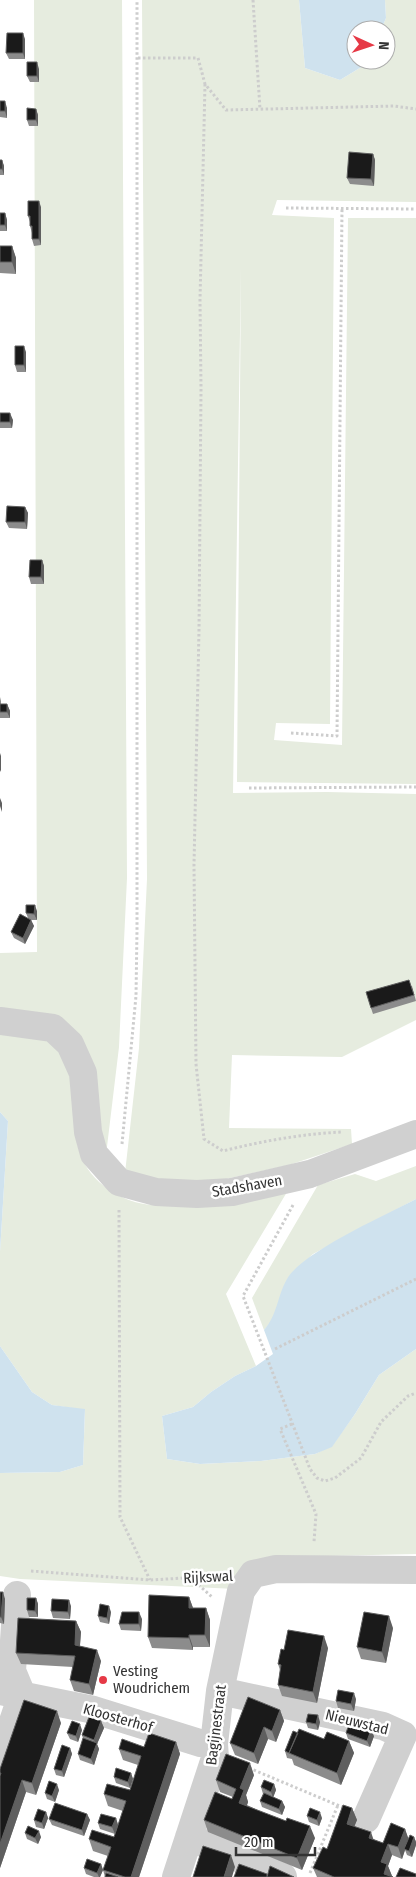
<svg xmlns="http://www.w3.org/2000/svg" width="416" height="1877" viewBox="0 0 416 1877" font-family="'Fira Sans Condensed',sans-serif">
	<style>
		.green { fill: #e6ecdf }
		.water { fill: #cfe2ee }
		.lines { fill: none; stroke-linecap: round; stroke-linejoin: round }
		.path { stroke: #cdcdcd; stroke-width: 3; stroke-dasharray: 2.5 2.5; stroke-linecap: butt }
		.street { stroke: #d0d0d0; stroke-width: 28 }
		.wall { fill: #8c8c8c }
		.shaded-wall { fill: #5f5f5f }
		.building { fill: #1a1a1a; stroke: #5f5f5f }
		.poi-dot { fill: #e63946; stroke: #fff; stroke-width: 2 }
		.labels { text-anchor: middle; stroke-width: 5; stroke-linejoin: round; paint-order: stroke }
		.street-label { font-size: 15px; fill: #333; stroke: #fff }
		.poi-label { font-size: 15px; fill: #333; stroke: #fff; text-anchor: start }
	</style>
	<rect width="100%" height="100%" fill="#fff"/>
	<path class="green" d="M34,0H122L127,878L119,1047L106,1155L104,1151L92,1069L0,1008V953L37,952Z
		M142,0H299L305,68L340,80L368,63L369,60H386V30H381L386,18L385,0H416V202L277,200L272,215L334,218L330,724L276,723L274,740L342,745L348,218H416V784L237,782L241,266L233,793L327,792L416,794V1020L342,1057L232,1055L229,1128L351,1129L352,1144L289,1165L221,1180L154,1183L125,1173L139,1048L147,879Z
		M0,1032C16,1033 38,1031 52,1043C96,1080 48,1150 110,1190C123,1199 137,1204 153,1205L290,1187L226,1294L256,1366L235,1376L211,1392L193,1407L162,1416L167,1459L200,1464L261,1461L315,1454L332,1446L355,1414L379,1375L416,1349V1554L284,1557L236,1589L20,1579L0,1576V1473L60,1472L83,1465L85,1410L52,1405L32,1392L0,1346V1252L8,1121L0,1112Z
		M416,1166V1199L313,1254L288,1278L272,1321L264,1330L252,1298L318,1185L355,1174L376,1181Z"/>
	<path class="water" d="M299,0H385L386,18L381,30H356V60H369L368,63L340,80L305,68Z
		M0,1112L8,1121L0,1252Z
		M416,1199V1349L379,1375L355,1414L332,1447L315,1454L261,1461L200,1464L167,1459L162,1416L193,1407L211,1392L235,1376L256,1366L273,1354L264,1330C278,1314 277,1296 287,1279C302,1252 386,1215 416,1199Z
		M0,1346L32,1392L52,1405L85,1409L83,1465L60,1472L0,1473Z"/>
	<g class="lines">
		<path class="path" d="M253,0L260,109
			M138,58H198L205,84L226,110L394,106L416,109
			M205,84L200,300L201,389L199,630L194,865L196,1064L204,1139L223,1151C262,1141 302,1134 342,1132
			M286,208L416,209
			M291,733L337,736L342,209
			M249,788L416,787
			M122,1144L136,996L137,930V0
			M293,1205L243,1296L310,1469L317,1478L325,1481L335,1478L361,1458L381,1422L408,1396L416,1393
			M119,1210L120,1517L150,1580
			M275,1349L416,1279
			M292,1424L280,1429L316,1514L314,1542
			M31,1571L150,1580L219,1576
			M191,1578L212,1597
			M249,1768L342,1807
			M310,1873L338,1805"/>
		<path class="street" d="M0,1021L53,1028L70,1044L83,1073L88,1132L94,1154L119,1182L156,1192L197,1194L232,1192L310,1174L416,1134
			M0,1691L94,1710L200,1743L214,1744
			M220,1691L383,1726L403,1735L366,1819
			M0,1760L22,1695L12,1671L17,1595
			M189,1837L283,1877
			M176,1877L215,1758L214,1744L220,1691L241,1591L253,1574L276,1569L416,1570"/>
	</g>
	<path class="wall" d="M25,39V59H9L6,53Z
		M39,69V82H30L27,76Z
		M0,101L7,108V118L0,117Z
		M36,109L38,115V126H29L27,120Z
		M373,154L375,160L374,186L350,184L347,178Z
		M0,160H2L4,166V175H0Z
		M41,207V245L34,246L32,239V233L30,226V222L28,216Z
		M0,213H5L7,220V231H0Z
		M0,246H12L16,258V274L0,273Z
		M26,352V372H17L15,365Z
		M0,413L13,420L12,428H0Z
		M25,507L28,513L27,529L9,528L6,522Z
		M42,560L44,566V584H31L29,577Z
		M0,697L1,701V704H7L10,711V718H0Z
		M37,911V920H31L34,926L25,944L14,938L11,932L28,918L26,913Z
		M412,986L416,1001L373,1014L371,1008Z
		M0,1592L5,1599L4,1624L0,1623Z
		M189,1597L193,1608H206L210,1620V1647H193V1650L152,1648L148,1637Z
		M36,1598L38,1604V1617H29L27,1610Z
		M71,1606L70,1619L53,1618L51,1611Z
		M111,1612L109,1624L100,1622L98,1616Z
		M142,1619L141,1631L121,1630L119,1624Z
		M76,1621L81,1632L80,1646L101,1661L93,1695L74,1691L70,1680L73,1667L21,1664L16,1653Z
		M393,1628L386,1663L361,1659L357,1647Z
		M328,1648L317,1703L282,1696L278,1685L280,1670L278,1664L284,1650Z
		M356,1699L354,1711L338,1708L336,1701Z
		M280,1710L284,1721L276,1742L268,1739L258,1764L235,1755L230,1743Z
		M101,1721L104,1728L97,1744L99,1749L94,1765L80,1760L78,1754L83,1739L82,1735Z
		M306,1722H320L318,1730L308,1728Z
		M61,1723L36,1795L26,1792L0,1868V1769Z
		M82,1730L78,1742L70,1739L67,1733Z
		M298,1733L324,1739L349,1741L354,1753L341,1785L294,1765L292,1759L287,1758L285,1751Z
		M346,1733L374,1736L370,1747L348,1739Z
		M176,1742L180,1754L139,1877H105L103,1870L108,1856L93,1851L89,1839L114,1837L123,1811L108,1806L104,1794L130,1790L138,1765L123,1760L119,1749L144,1747Z
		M70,1748L72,1754L64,1777L56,1775L54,1769Z
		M131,1773L133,1779L130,1788L116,1783L114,1777Z
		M254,1775L246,1795L248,1802L247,1805L315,1838L302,1870L208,1832L204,1820L232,1799L233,1797L220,1792L216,1780Z
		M274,1784L276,1790L273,1797L282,1801L285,1807L282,1815L262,1807L260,1801L263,1794L261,1787Z
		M59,1790L55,1802L47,1799L45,1793Z
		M352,1808L357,1820L354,1826L373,1839L383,1843L405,1829L408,1839L414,1837L416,1842V1845L412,1857L407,1855L405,1850L402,1859L392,1855L388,1866L392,1876L393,1877H317L313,1868L327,1849Z
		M46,1812L48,1818L44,1829L36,1827L34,1820Z
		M87,1814L90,1820L84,1836L52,1825L49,1819Z
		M307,1816L322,1818L319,1826L309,1822Z
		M116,1818L118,1825L115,1834L100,1829L98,1823Z
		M25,1833L41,1837L38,1844L27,1839Z
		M101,1864L103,1870L100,1877H94L86,1874L84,1868Z"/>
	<path class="shaded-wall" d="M23,33L25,39V59L23,53Z
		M37,62L39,69V82L37,76Z
		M5,101L7,108V118L5,111Z
		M36,109L38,115V126L36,120Z
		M373,154L375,160L374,186L371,179Z
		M2,160L4,166V175L2,169Z
		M39,201L41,207V245L39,239Z
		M5,213L7,220V231L5,225Z
		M12,246L16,258V274L12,262Z
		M24,346L26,352V372L24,365Z
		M10,413L13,420L12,428L10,422Z
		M25,507L28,513L27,529L25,522Z
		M42,560L44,566V584L41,577Z
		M7,704L10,711V718L7,712Z
		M0,753L1,756V772L0,770Z
		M0,798L2,803V812L0,806Z
		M35,905L37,911V920L34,914Z
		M31,920L34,926L25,944L23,938Z
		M3,1592L5,1599L4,1624L1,1617Z
		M189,1597L193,1608H189Z
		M36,1598L38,1604V1617L35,1611Z
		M69,1600L71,1606L70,1619L68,1612Z
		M109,1606L111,1612L109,1624L107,1618Z
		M206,1608L210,1620V1647L205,1635Z
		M139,1612L142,1619L141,1631L139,1624Z
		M389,1616L393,1628L386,1663L382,1652Z
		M76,1621L81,1632L79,1656L75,1645Z
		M189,1635L193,1647V1650L189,1638Z
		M324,1636L328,1648L317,1703L313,1692Z
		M97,1650L101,1661L93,1695L89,1684Z
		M354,1693L356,1699L354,1711L351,1704Z
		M280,1710L284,1721L276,1742L272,1731Z
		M57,1711L61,1723L36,1795L32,1783Z
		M318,1715L320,1722L318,1730L316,1724Z
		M101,1721L104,1728L97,1744L99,1749L94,1765L91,1759L96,1745L94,1740Z
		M80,1724L82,1730L78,1742L76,1736Z
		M264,1727L268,1739L258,1764L254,1753Z
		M371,1730L374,1736L370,1747L367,1741Z
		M349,1741L354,1753L341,1785L337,1773Z
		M176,1742L180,1754L139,1877H131Z
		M70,1748L72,1754L64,1777L62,1771Z
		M250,1763L254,1775L246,1795L248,1802L244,1814L239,1803L240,1788Z
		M131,1773L133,1779L130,1788L128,1782Z
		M22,1780L26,1792L0,1868V1844Z
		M57,1784L59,1790L55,1802L52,1796Z
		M274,1784L276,1790L273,1798L271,1792Z
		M282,1801L285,1807L282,1815L279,1809Z
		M352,1808L357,1820L351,1835L347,1824Z
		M46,1812L48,1818L44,1829L42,1823Z
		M320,1812L322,1818L319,1826L317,1820Z
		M87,1814L90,1820L84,1836L82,1830Z
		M116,1818L118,1825L115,1834L112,1827Z
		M310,1826L315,1838L302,1870L297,1858Z
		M405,1829L409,1840L404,1849L405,1850L402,1859L398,1847Z
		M39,1831L41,1837L38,1844L35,1838Z
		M371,1832L375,1844L369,1838Z
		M414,1837L416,1842V1845L412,1857L409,1851Z
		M388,1844L392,1855L388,1866L392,1876L391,1877H385L381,1862Z
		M231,1855L235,1867L232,1877H224Z
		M101,1864L103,1870L100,1877H99L97,1873Z"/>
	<path class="building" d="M7,33H23V53H6Z
		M27,62H37V76H27Z
		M0,101H5V111H0Z
		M27,108L36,109V120H27Z
		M349,152L373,154L371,179L347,178Z
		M0,160H2V169H0Z
		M28,201H39V239H32V226H30V216H28Z
		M0,213H5V225H0Z
		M0,246H12V262H0Z
		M15,346H24V365H15Z
		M0,413H10V422H0Z
		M7,506L25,507V522H6Z
		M30,560H42L41,577H29Z
		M0,704H7V712H0Z
		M26,905H35L34,914L26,913Z
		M20,914L31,920L23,938L11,932Z
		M409,980L414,995L371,1008L366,992Z
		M0,1592H3L1,1617H0Z
		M149,1595L189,1597V1608H206L205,1635H189V1638L148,1637Z
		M27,1598H36L35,1611L27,1610Z
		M52,1599L69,1600L68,1612L51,1611Z
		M100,1604L109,1606L107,1618L98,1616Z
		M122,1612H139V1624H119Z
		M364,1612L389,1616L382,1652L357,1647Z
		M18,1618L76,1621L75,1645L97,1650L89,1684L70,1680L75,1656L16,1653Z
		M288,1630L324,1636L313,1692L278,1685L281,1665L278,1664L281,1649L284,1650Z
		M338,1690L354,1693L351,1704L336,1701Z
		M248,1697L280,1710L272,1731L264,1727L254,1753L230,1743Z
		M24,1700L57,1711L32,1783L22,1780L0,1844V1776L1,1773H0V1769Z
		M308,1714L318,1715L316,1724L306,1722Z
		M89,1717L101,1721L94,1740L82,1735Z
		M72,1721L80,1724L76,1736L67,1733Z
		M350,1721L371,1730L367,1741L346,1733Z
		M299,1729L324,1739L327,1732L349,1741L337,1773L289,1753Z
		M293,1731L298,1733L289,1753L285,1751Z
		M149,1733L176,1742L131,1877H125L103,1870L111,1847L89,1839L92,1830L114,1837L126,1801L104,1794L107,1784L130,1790L141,1756L119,1749L122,1739L144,1747Z
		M83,1738L97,1743L91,1759L78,1754Z
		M62,1745L70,1748L62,1771L54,1769Z
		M226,1754L250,1763L240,1788L244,1790L239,1803L286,1821L287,1818L310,1826L297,1858L204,1820L215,1792L232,1799L236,1789L216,1780Z
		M116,1768L131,1773L128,1782L114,1777Z
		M264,1780L274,1784L271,1792L261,1787Z
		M49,1781L57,1784L52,1796L45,1793Z
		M264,1793L282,1801L279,1809L260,1801Z
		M55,1803L87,1814L82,1830L49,1819Z
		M343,1805L352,1808L347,1824L371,1832L369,1838L383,1843L391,1823L405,1829L398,1847L388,1844L381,1862L387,1864L384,1874L393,1877H334L313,1868L323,1847L327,1849Z
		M310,1808L320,1812L317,1820L307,1816Z
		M38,1809L46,1812L42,1823L34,1820Z
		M101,1814L116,1818L112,1827L98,1823Z
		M28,1826L39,1831L35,1838L25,1833Z
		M410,1835L414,1837L409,1851L404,1849Z
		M203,1846L231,1855L224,1877H193Z
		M87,1859L101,1864L97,1873L84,1868Z
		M239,1864L267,1874V1877H234Z
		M270,1866L294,1877H267Z
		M400,1868L416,1874V1877H396Z
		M106,1873L118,1877H105Z"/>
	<circle class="poi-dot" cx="103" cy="1680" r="5"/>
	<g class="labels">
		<g class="street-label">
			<text transform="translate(247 1186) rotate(-10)" y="5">Stadshaven</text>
			<text transform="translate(208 1577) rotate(-3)" y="5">Rijkswal</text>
			<text transform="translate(118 1718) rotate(16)" y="5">Kloosterhof</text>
			<text transform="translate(357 1722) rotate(14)" y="5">Nieuwstad</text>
			<text transform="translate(216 1725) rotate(-83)" y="5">Bagijnestraat</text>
		</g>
		<g class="poi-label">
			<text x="113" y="1676">Vesting<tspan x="113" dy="17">Woudrichem</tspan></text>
		</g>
	</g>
	<g transform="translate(371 45) rotate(93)"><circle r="24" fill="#ffffff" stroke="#adadad"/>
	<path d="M0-4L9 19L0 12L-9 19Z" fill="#e63946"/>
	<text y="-8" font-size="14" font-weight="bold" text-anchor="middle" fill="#333333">N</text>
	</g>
	<path d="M236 1847v8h79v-8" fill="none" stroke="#333333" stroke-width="2.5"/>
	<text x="244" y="1847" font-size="15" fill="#333333" stroke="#ffffff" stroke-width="4" paint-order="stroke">20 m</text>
</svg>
